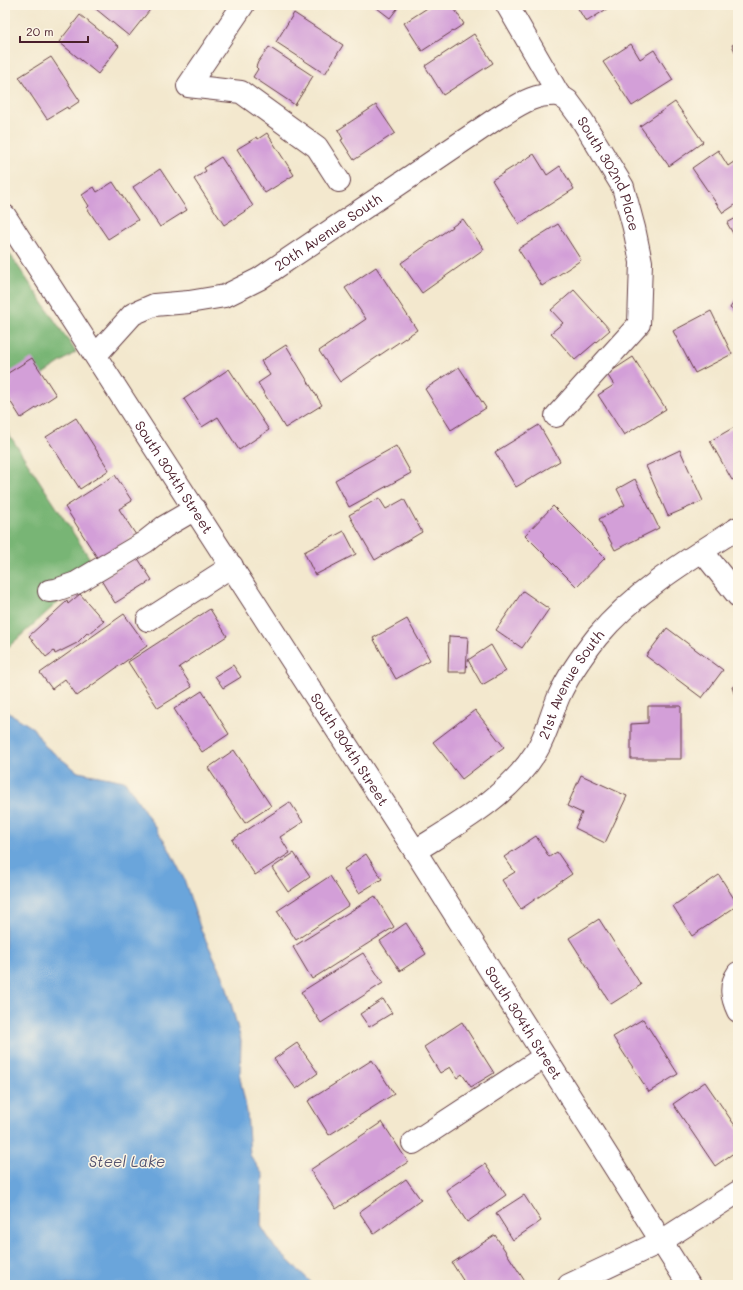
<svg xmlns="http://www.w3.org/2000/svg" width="743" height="1290" viewBox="0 0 743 1290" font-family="Mali,sans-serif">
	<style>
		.forest { fill: #78b575; stroke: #616a50 }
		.water { fill: #6ba5db; stroke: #5a6283 }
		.building { fill: #d39fd8 }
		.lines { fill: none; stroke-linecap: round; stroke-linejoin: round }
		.minor-casing { stroke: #633d43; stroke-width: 24 }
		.minor { stroke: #fff; stroke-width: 22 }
		.labels { text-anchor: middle; stroke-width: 3; stroke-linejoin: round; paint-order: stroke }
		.street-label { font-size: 14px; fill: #4a1f2b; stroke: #fcf5e5 }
		.water-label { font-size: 15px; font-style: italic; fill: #575571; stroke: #fcf5e5 }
	</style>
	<rect width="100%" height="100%" fill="#fcf5e5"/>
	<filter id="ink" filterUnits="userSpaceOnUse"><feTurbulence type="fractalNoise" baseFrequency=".025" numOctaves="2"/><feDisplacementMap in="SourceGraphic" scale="8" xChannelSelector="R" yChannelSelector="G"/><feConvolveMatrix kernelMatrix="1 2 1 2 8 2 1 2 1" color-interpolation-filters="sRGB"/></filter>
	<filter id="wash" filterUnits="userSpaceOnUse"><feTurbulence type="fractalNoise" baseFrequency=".012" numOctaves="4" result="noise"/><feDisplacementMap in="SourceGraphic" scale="16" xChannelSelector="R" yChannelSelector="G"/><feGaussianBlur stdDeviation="0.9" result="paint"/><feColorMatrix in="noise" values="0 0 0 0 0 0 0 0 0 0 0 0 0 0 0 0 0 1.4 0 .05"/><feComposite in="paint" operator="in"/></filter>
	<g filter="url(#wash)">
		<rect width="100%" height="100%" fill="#f3e8ce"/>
		<path class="forest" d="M5,247L76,352L5,399Z
			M5,428L96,568L5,650Z"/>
		<path class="water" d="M5,710L33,728L45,746L78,772L125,781L168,847L184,879L201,930L224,978L241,1040L240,1078L247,1112L250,1155L263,1175L261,1226L275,1248L314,1285H5Z"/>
		<g id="blocks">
			<path class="building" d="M91,5H151L153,6L129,36Z
				M373,5H400L390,18Z
				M432,5H452L464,24L422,51L404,23Z
				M576,5H613L586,22Z
				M294,13L343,45L325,74L276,42Z
				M80,15L119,46L98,74L59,42Z
				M474,34L493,63L443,95L425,66Z
				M738,42V58L732,45Z
				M631,44L640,59L654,50L673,80L632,106L603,62Z
				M269,47L313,76L295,105L253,77L258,69L256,67L258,62Z
				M51,57L80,101L68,109L67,107L47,119L19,77Z
				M675,102L703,142L669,166L640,126Z
				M376,105L395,133L354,160L341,140L343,139L338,130Z
				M267,133L294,175L265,193L237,149L257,137L258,139Z
				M718,150L728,166L738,159V203L723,213L692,168Z
				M534,154L547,175L560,166L574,189L519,224L492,180Z
				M221,157L253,206L224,225L194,179L206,171L204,168Z
				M160,169L187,210L160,227L133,187Z
				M113,182L138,220L108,239L87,208L89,206L82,195L94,187L97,192Z
				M738,217V242L727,223Z
				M463,219L484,249L422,293L401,263Z
				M558,224L581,260L542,286L518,249Z
				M376,267L417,330L340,382L319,351L366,319L345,288Z
				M574,290L610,330L575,360L551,333L563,323L551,310Z
				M738,296V314L730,308Z
				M711,311L732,354L695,373L673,331Z
				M286,345L322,405L285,428L258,383L270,375L261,361Z
				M633,357L666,409L624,435L598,395L614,385L607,374Z
				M32,358L56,395L21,418L5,393V375Z
				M459,367L486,408L451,430L425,389Z
				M229,369L269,430L239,450L218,417L202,427L184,399Z
				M76,418L109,470L80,489L46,437Z
				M539,425L560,461L516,487L495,452Z
				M738,425V477L732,480L710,441Z
				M396,446L411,473L349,507L335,480Z
				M680,450L703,501L668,516L646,466Z
				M115,475L132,501L119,509L136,535L98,559L65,507Z
				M635,479L659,528L615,550L599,519L625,505L617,489Z
				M379,498L386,509L404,499L422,532L375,560L349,515Z
				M553,506L605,558L577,587L525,535Z
				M344,531L356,554L315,575L304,552Z
				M137,557L152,580L115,603L101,580Z
				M523,591L549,609L522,648L496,630Z
				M80,594L104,621L89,634L87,633L77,643L55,654L54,651L46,657L29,636L67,601L68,604Z
				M210,609L227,636L179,667L192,687L158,708L128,662Z
				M124,614L147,646L77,696L65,679L52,689L40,673Z
				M407,619L430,660L396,679L373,638Z
				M667,628L723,670L702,698L646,656Z
				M449,636L468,637L466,672H448Z
				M491,645L506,671L482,685L468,660Z
				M233,665L241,677L223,688L215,676Z
				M738,685V705L732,687Z
				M202,691L229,734L202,752L174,709Z
				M648,706H681V759H631V724L648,723Z
				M475,710L504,747L462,779L433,742Z
				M234,750L271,806L245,823L208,768Z
				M581,775L627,796L605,843L575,828L582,813L567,806Z
				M290,802L303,822L280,837L290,853L255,875L232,840Z
				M536,836L549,857L557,852L572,874L521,909L502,880L515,872L504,857Z
				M294,853L310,877L288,892L272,868Z
				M366,854L382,879L359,893L344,869Z
				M719,875L738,905L692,936L673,906Z
				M330,876L349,905L296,940L277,911Z
				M375,896L394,927L312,979L293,947Z
				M599,919L641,985L611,1004L569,938Z
				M406,923L426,954L400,971L380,941Z
				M363,953L383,983L321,1023L301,992Z
				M383,999L392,1013L369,1027L360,1014Z
				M643,1019L678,1074L649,1092L613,1037Z
				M462,1022L494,1073L471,1087L462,1074L457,1078L450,1067L440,1073L424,1047Z
				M297,1043L318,1073L296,1089L274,1059Z
				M372,1060L394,1094L329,1135L308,1101Z
				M705,1082L738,1130V1150L715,1166L673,1104Z
				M382,1122L408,1162L336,1209L310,1170Z
				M485,1164L506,1195L467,1222L446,1190Z
				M406,1179L421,1200L374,1234L359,1212Z
				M524,1195L541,1221L513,1240L496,1213Z
				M495,1235L526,1283L522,1285H466L452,1263Z"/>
		</g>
	</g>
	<g filter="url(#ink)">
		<use href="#blocks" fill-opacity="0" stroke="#633d43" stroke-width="1"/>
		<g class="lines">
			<defs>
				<g id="minor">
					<path d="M243,5L188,86L241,92L317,147L339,181"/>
					<path id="s1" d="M507,5L559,95L568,101L582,120L623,187L634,228L641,262L639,324L556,416"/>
					<path id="s2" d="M5,216L415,851L689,1285"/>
					<path id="s3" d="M96,355L133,314L154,305L189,302L225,296L259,279L497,118C519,105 533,93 559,95"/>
					<path d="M702,551L738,596"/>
					<path d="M49,591L56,590L76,583L145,542L164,527L195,509"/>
					<path d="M148,620L232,566"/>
					<path id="s4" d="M415,851C458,824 509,796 536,752C547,734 551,714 559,696C569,674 582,656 597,637C634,592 689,559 738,528"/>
					<path d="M738,973C729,986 732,998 738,1011"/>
					<path d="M413,1143L544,1057"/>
					<path d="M569,1285L660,1242L738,1192"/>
				</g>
			</defs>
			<use href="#minor" class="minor-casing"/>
			<use href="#minor" class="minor"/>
		</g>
	</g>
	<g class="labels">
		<g class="street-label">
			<text dy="5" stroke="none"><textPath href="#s1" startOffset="199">South 302nd Place</textPath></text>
			<text dy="5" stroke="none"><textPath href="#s3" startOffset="271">20th Avenue South</textPath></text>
			<text dy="5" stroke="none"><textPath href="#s2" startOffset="311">South 304th Street</textPath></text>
			<text dy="5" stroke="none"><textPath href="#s4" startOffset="234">21st Avenue South</textPath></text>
			<text dy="5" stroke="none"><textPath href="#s2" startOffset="635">South 304th Street</textPath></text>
			<text dy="5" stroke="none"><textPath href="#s2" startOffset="959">South 304th Street</textPath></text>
		</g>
		<g class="water-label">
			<text x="127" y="1167">Steel Lake</text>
		</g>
	</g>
	<rect width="743" height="1290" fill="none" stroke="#fcf5e5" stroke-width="20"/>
	<path d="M20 36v6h68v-6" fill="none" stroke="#4a1f2b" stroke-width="2"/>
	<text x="26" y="36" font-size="12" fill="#4a1f2b" stroke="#fcf5e5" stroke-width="3" paint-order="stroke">20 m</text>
</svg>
